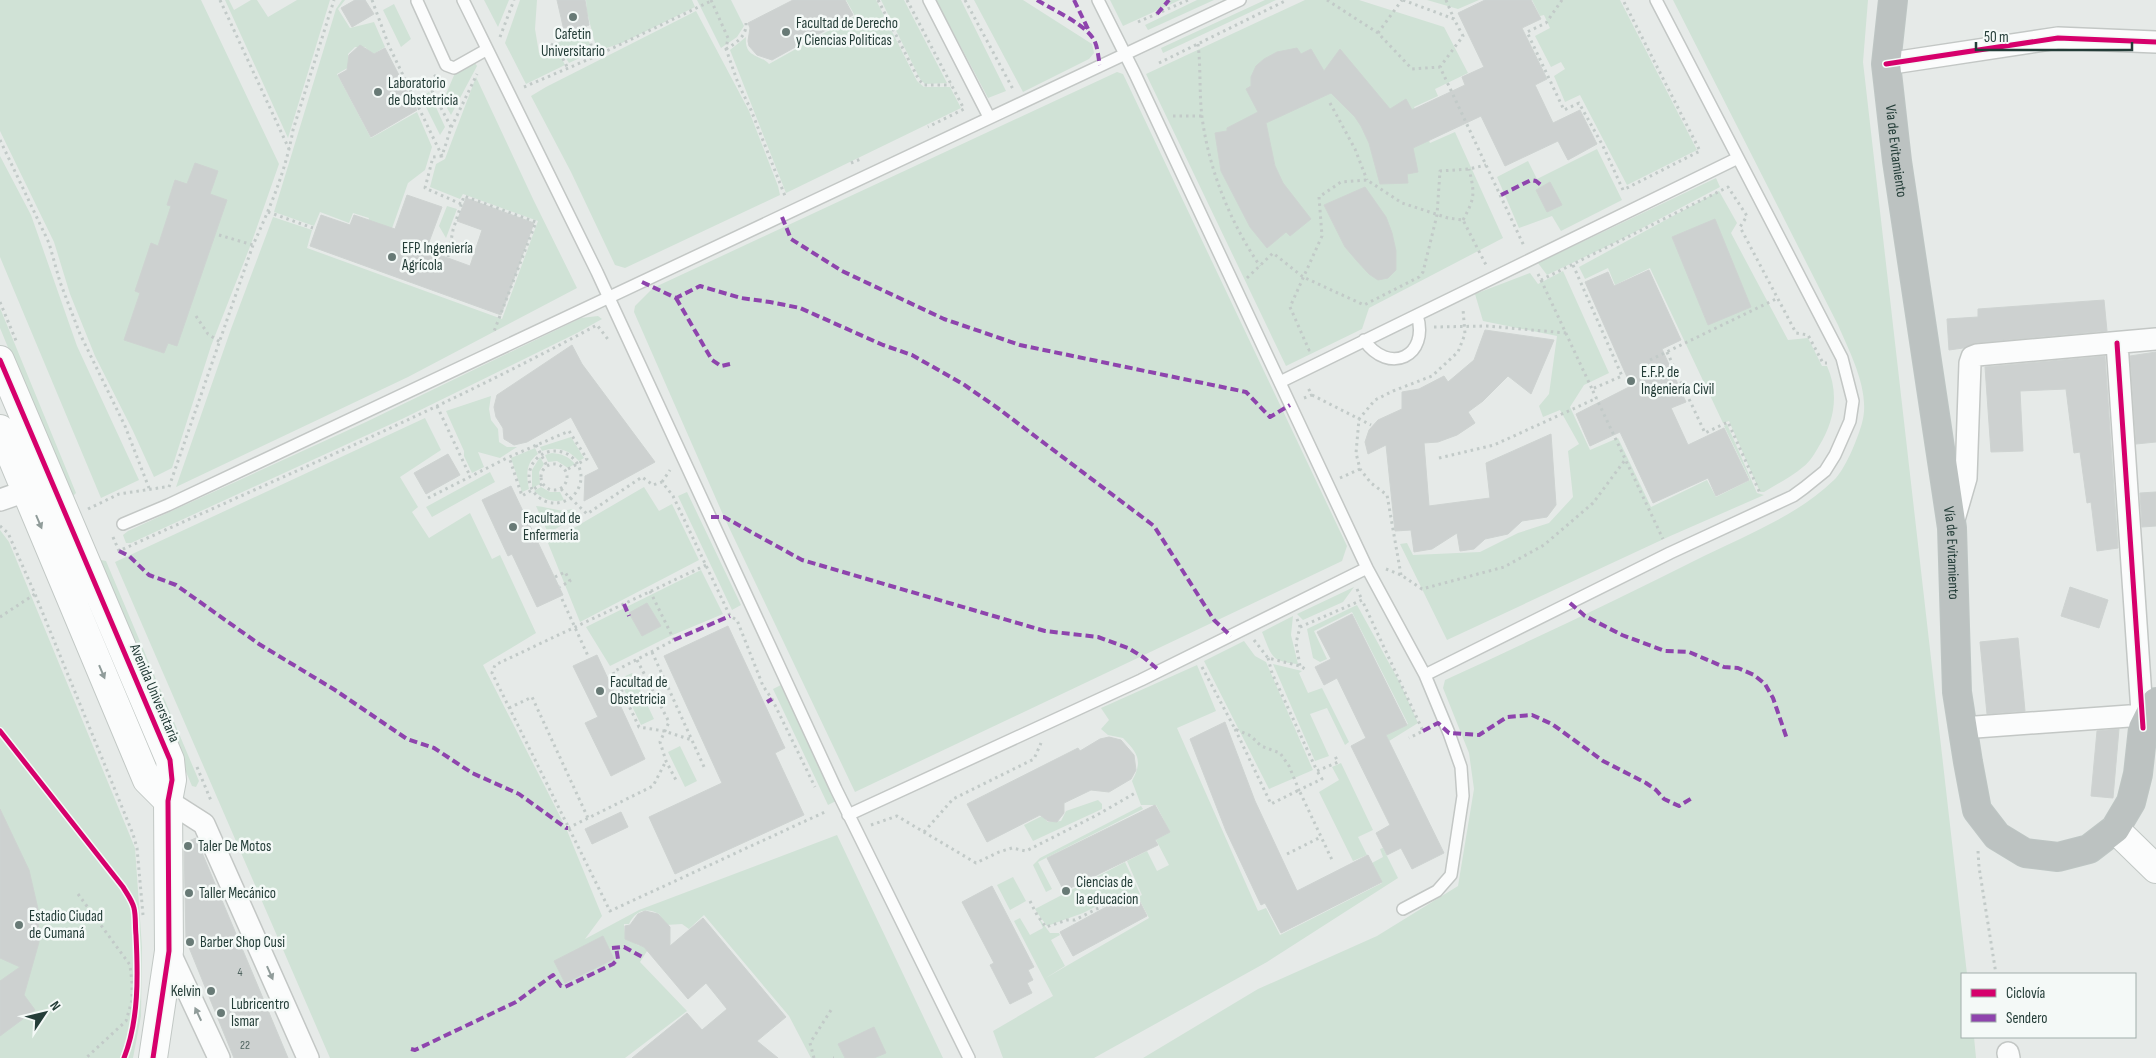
<svg xmlns="http://www.w3.org/2000/svg" width="2156" height="1058" viewBox="0 0 2156 1058" font-family="'Sofia Sans Condensed',sans-serif">
	<style>
		.green { fill: #d0e2d6 }
		.building { fill: #cdd1d0; stroke: #ced3d1 }
		.lines { fill: none; stroke-linecap: round; stroke-linejoin: round }
		.lane-casing { stroke: #c3c7c5; stroke-width: 14 }
		.street-casing { stroke: #c3c7c5; stroke-width: 24 }
		.secondary-casing { stroke: #c2c8c5; stroke-width: 30 }
		.highway-casing { stroke: #bec6c4; stroke-width: 30 }
		.path { stroke: #c2cac8; stroke-width: 3; stroke-dasharray: 2.5 4; stroke-linecap: butt }
		.lane { stroke: #fbfcfc; stroke-width: 11 }
		.street { stroke: #fbfcfc; stroke-width: 21 }
		.secondary { stroke: #fbfcfc; stroke-width: 28 }
		.highway { stroke: #bcc2c1; stroke-width: 28 }
		.quiet { stroke: #8e44ad; stroke-width: 4; stroke-dasharray: 8 4; stroke-linecap: butt }
		.cycleway-casing { stroke: #f4f9f7; stroke-width: 8 }
		.cycleway { stroke: #d6006c; stroke-width: 5 }
		.oneway { fill: #909c9a }
		.poi-dot { fill: #687a76; stroke: #f4f9f7; stroke-width: 2 }
		.labels { text-anchor: middle; stroke-width: 5; stroke-linejoin: round; paint-order: stroke }
		.number-label { font-size: 12px; fill: #4f635f }
		.poi-label { font-size: 15px; fill: #243d38; stroke: #f4f9f7; text-anchor: start }
		.street-label { font-size: 15px; fill: #243d38; stroke: #f4f9f7 }
	</style>
	<rect width="100%" height="100%" fill="#e6eae8"/>
	<path class="green" d="M0,0H201L279,164L251,244L211,346L172,468L154,477L133,431L95,356L70,294L54,242L0,131Z
		M225,0H229L234,10L251,0H257L268,17L297,0H330L288,138Z
		M342,0H345L338,9L350,28L374,22L385,47L372,55L365,47H355L348,54L351,66L337,74L371,138L417,112L432,147L425,170L408,183L390,234L367,226L369,218L353,213L349,223L320,212L314,226L274,212L336,9Z
		M484,0H509L498,27Z
		M520,0H537L535,29L539,53L551,46L557,49L565,65L526,84L505,43Z
		M586,0H692L695,7L622,43L597,51L587,12Z
		M697,0H731L744,26L737,37L721,48Z
		M846,0H876L917,81L924,87H950L961,108L786,193L730,50L746,37C744,58 760,54 769,64L855,16Z
		M881,0H904L947,83L925,84L920,79Z
		M936,0H961L1006,91L988,98Z
		M974,0H1023L1092,44L1094,53L1089,59L1023,92Z
		M1110,0H1180L1123,26Z
		M1197,0H1214L1148,30L1145,25Z
		M1265,0H1276L1163,53L1161,48Z
		M1305,0H1359L1444,27L1468,73L1435,89L1438,96L1414,107L1430,143L1455,132L1503,238L1369,308L1362,329L1286,366L1146,74Z
		M1427,0H1479L1458,9Z
		M1532,0H1620L1697,150L1627,185L1580,95L1565,102L1554,76L1565,69L1561,62L1551,67L1535,36L1550,28L1544,15L1540,16Z
		M1673,0H1868L1863,62L1967,974H1962V1037H1974L1976,1058H1143L1258,989L1377,936L1458,886L1474,789L1469,753L1443,688L1445,680C1532,640 1619,599 1704,556C1749,534 1798,515 1834,480C1845,470 1858,438 1862,423C1871,392 1850,353 1838,325Z
		M394,4L411,39L401,47L383,10Z
		M696,11L749,111L778,186L780,195L625,268L615,265L571,172L531,96L546,87Z
		M586,31L592,52L569,63L559,47L555,44Z
		M473,60L477,66L451,115L443,101L455,73Z
		M1117,72L1123,74L1347,546L1342,561L855,792L724,517L634,312L635,306L653,288Z
		M476,77L533,199L577,288L408,377L176,487L231,329L273,217L312,230L307,248L502,319L538,221L463,194L460,199L430,187L436,164L445,159Z
		M429,92L445,127L440,135L421,97Z
		M1597,149L1622,200L1561,231L1552,216L1519,228L1497,177L1528,161L1537,179Z
		M0,156L31,215L77,346L139,480L101,498L0,257Z
		M1716,178L1720,187L1616,242L1547,275L1538,263Z
		M1719,191L1737,223L1731,233L1788,340L1808,338L1822,366H1827C1839,393 1835,420 1819,446C1815,453 1810,462 1803,467C1791,477 1777,484 1764,492H1760L1729,421L1723,423L1650,268L1615,285L1608,268L1585,279L1579,267Z
		M447,206L457,209L446,238L439,226Z
		M1563,271L1609,373L1584,385L1570,407L1590,450L1618,438L1651,507L1707,480L1716,497L1750,480L1724,426L1727,424L1757,493L1764,495L1668,537L1447,640L1400,544L1407,543L1413,555L1480,552L1518,533L1549,523L1573,497L1568,451L1579,444L1560,410L1543,417L1539,406L1549,394L1557,336L1483,321L1475,294L1530,273L1538,284Z
		M0,308L76,493L73,496H69L0,328Z
		M598,316L602,319L577,333L402,419L131,543H126L123,535L128,531L366,422L581,318Z
		M491,396L489,409L491,420L498,429L499,442L507,447H517L500,458L478,452L484,467L472,473L464,456V451L446,411Z
		M425,418L441,450L400,477L418,507L412,512L429,538L470,513L492,559L500,555L536,633L483,665L566,828L602,916L585,939L639,910L837,835L943,1058H811L789,1016L704,915L689,929L682,924L666,925L659,914C646,907 635,911 629,924H624L625,933L630,934L637,945L649,948L640,962L687,1011L625,1058H330L115,562Z
		M571,437L584,458L579,461C568,449 557,446 542,451L540,447Z
		M535,448L538,454C526,462 526,475 529,489L522,492L511,458Z
		M552,453C562,454 568,456 575,464L568,468L557,461L548,462L545,455Z
		M540,457L544,464L539,472L540,484L532,488V470Z
		M490,472L495,482L432,517L426,507Z
		M541,487L550,492H560L564,500C552,503 543,499 534,491Z
		M644,487L659,511L672,504L699,560L580,622L548,543Z
		M687,492L741,605L732,610L678,496Z
		M536,506C550,507 559,513 572,509L577,517L548,533Z
		M0,530L9,542L135,848L142,947L141,1016L133,1058H0Z
		M101,560L106,561L199,781L196,787L192,786L99,566Z
		M701,570L723,614L668,637L610,666L586,627Z
		M1354,587L1343,602L1303,620L1297,614Z
		M1357,605L1400,683L1418,723L1389,741L1386,735L1408,724L1352,612L1314,631L1327,659L1320,662L1313,658L1307,629Z
		M1293,616L1291,635L1298,664C1270,661 1272,656 1262,632Z
		M1244,641L1255,656L1266,662L1313,770L1269,789L1204,661Z
		M1273,664L1302,671L1299,673L1308,693L1322,688L1349,742L1345,745L1327,708L1310,714L1329,756L1315,761Z
		M1197,665L1216,711L1177,728L1258,911L1266,908L1280,935L1382,883L1372,863L1383,857L1380,849L1383,848L1398,878L1267,962L1094,1058H1003L993,1031L1053,996L1044,979L1149,918L1138,897L1142,895L1127,861L1147,851L1157,871L1169,865L1156,840L1170,832L1156,805H1141L1132,781C1143,761 1138,753 1123,738L1108,735L1101,729L1109,720L1101,708Z
		M632,673L654,719L641,725L619,679Z
		M781,685L836,801L828,805L773,689Z
		M680,746L697,781L685,787L668,752Z
		M1341,763L1373,830L1358,837L1367,855L1353,861L1319,792L1339,780L1332,767Z
		M1098,800L1102,804V809L1033,841L1024,825L1042,816L1048,822L1061,821L1066,811Z
		M1141,806L1143,809L1038,862L1052,889L1046,892L1033,865L1040,858Z
		M1125,862L1140,894L1132,900L1124,895L1117,896L1083,913L1047,926C1043,920 1038,915 1035,909Z
		M1013,877L1026,901L1010,910L997,885Z
		M1038,917L1050,933H1059L1060,935L1051,940L1065,966L1044,979L1014,921L1020,918L1030,935L1043,928Z"/>
	<path class="building" d="M355,0H365L374,14L352,27L341,8Z
		M557,0H585L589,25L565,35Z
		M793,0H845L853,15L772,60L757,55L749,46L748,41L750,28L748,23Z
		M1485,0H1531L1541,19L1522,28L1547,79L1535,85L1553,123L1580,110L1597,144L1568,160L1558,141L1505,166L1481,116L1413,148L1418,172L1407,174L1408,183L1380,184L1369,143L1361,126L1355,117L1331,93L1266,123L1275,166L1283,183L1311,219L1290,236L1286,232L1267,248L1250,227L1221,171L1215,133L1227,131V128L1258,112L1246,89L1251,86V77L1256,66L1264,59L1277,52L1297,48L1301,54L1311,49L1324,71L1340,49L1390,109L1406,99L1412,110L1465,85L1462,77L1484,67L1458,13Z
		M360,45L374,54L385,48L417,110L371,137L338,75L347,70L349,55Z
		M195,163L218,171L210,194L227,200L177,346L168,343L164,353L124,340L140,293L135,291L151,243L158,246L171,206L167,205L175,180L187,184Z
		M1550,182L1562,205L1547,212L1536,190Z
		M1365,187L1386,217L1392,233L1396,251V270L1388,278L1378,280L1369,274L1357,261L1345,247L1324,205Z
		M407,195L442,207L426,250L470,266L482,230L457,221L466,198L534,223L501,315L310,246L321,215L350,225L354,215L395,229Z
		M1715,219L1751,307L1708,325L1672,237Z
		M1649,270L1681,340L1662,349L1686,402L1671,408L1688,445L1724,428L1749,480L1716,496L1708,478L1653,503L1620,432L1590,446L1576,414L1631,386L1585,282L1608,272L1614,286Z
		M2104,300L2107,331L1976,343L1963,348L1949,350L1947,319L1978,317V309Z
		M1485,330L1554,340L1531,394L1508,376L1483,401L1468,412L1475,423L1457,435L1438,442L1424,443L1429,506L1490,498L1486,463L1551,434L1556,505L1547,517L1522,521L1508,534L1485,539L1474,549L1460,551L1457,533L1432,549L1414,552L1411,530L1395,531L1386,445L1368,454L1365,442L1369,430L1378,420L1402,409V392L1419,389L1444,376L1448,382L1474,360Z
		M572,345L582,364L655,462L584,501L585,476L599,469L571,417L527,442L514,445L504,439L503,428L496,417L494,407L497,395Z
		M2156,352V442L2136,444L2130,356Z
		M2105,356L2118,548L2097,551L2091,502L2087,503L2080,452L2074,453L2066,389L2020,391L2023,451L1991,452L1985,367Z
		M448,454L460,475L426,494L414,473Z
		M511,486L563,595L537,607L512,554L508,556L482,500Z
		M2156,492V526L2142,527L2140,493Z
		M2070,587L2108,600L2099,628L2061,616Z
		M647,603L661,626L642,636L629,613Z
		M1352,614L1407,725L1386,735L1444,853L1412,869L1401,848L1387,855L1376,833L1390,825L1351,746L1366,738L1337,678L1324,685L1315,667L1331,659L1317,632Z
		M728,626L785,748L775,753L804,815L675,874L649,817L722,783L664,656Z
		M2018,638L2025,711L1987,714L1980,642Z
		M597,655L645,759L611,776L585,723L598,717L573,666Z
		M1225,722L1255,801L1297,891L1368,855L1382,882L1281,933L1265,903L1261,905L1226,831L1190,739Z
		M2119,729L2113,798L2091,796L2097,731Z
		M1109,737L1121,740L1134,755L1136,770L1131,779L1109,792L1091,790L1064,803V813L1057,822L1048,821L1040,815L987,842L967,804L1078,748L1080,751L1100,739Z
		M1155,805L1170,832L1155,840L1158,845L1064,891L1047,858Z
		M0,809L29,870L38,909L39,942L24,995L35,1010L0,1036V981L20,967L0,958Z
		M621,812L628,827L592,844L585,829Z
		M196,838L213,879L288,1058H234L186,940L184,843Z
		M992,886L1034,967L1028,970L1033,980L1027,983L1032,993L1010,1004L990,965L994,963L962,902Z
		M1138,898L1147,916L1073,956L1060,932L1119,900L1123,906Z
		M645,911L658,914L670,927V946L703,918L786,1017L757,1041L778,1058H632L687,1013L702,1030L727,1009L706,983L688,999L644,947L625,939V926L630,925L638,914Z
		M603,936L614,959L565,983L554,961Z
		M874,1027L886,1053L874,1058H845L838,1044Z"/>
	<g class="lines">
		<defs>
			<path id="lane" d="M463,0L597,272L836,789L969,1058
				M929,0L989,117
				M1098,0L1135,74L1367,568L1425,675L1670,553L1793,496L1804,488L1825,471L1835,455L1850,421L1853,401L1842,358L1656,0
				M417,1L446,65L454,68L486,50
				M1364,340C1389,376 1430,356 1417,315
				M1280,382L1738,158
				M123,524L168,505L1240,0
				M848,815L1141,680L1367,568
				M1403,909L1437,891L1451,875L1463,796L1461,767L1449,733L1425,675"/>
			<path id="street" d="M1886,64L2058,38L2156,42
				M2117,343L2143,727
				M0,500L40,486
				M1953,523L1966,478L1970,363L1972,357L1977,355L2156,339
				M1962,728L2143,715
				M168,801L204,824L308,1058
				M169,951L219,1058
				M2008,1053L2009,1058"/>
			<path id="secondary" d="M0,360L170,760L172,780L168,801L169,951L153,1058
				M0,429L147,780L168,801
				M2115,829L2156,869"/>
			<g id="highway">
				<path id="s1" d="M1893,0L1886,64L1897,161L1952,528L1957,692L1968,762L1977,810L1997,836L2025,853L2058,857L2089,849L2115,829L2131,802L2138,774L2143,728L2156,702"/>
			</g>
		</defs>
		<use href="#lane" class="lane-casing"/>
		<use href="#street" class="street-casing"/>
		<use href="#secondary" class="secondary-casing"/>
		<use href="#highway" class="highway-casing"/>
		<path class="path" d="M220,0L289,149
			M372,0L389,46L442,156
			M711,0L728,38L726,49L738,83L751,110L785,196
			M878,0L919,80L924,85H951
			M907,0L964,109L928,127
			M965,0L1014,91
			M1327,0L1378,33L1412,69L1440,67
			M1403,0L1454,19L1463,36L1440,67L1524,246
			M1446,0L1454,19
			M1562,0L1546,23L1527,32L1564,110L1579,103L1603,146L1623,190L1700,151L1623,0
			M1138,22L1188,0
			M1378,33L1402,0
			M500,37L514,0
			M560,39L569,37L587,28L594,57
			M551,44L558,48L568,69
			M1198,44C1201,68 1199,93 1202,117C1209,170 1230,222 1260,266
			M726,49C736,43 747,36 746,23
			M1159,63L1287,0
			M436,75L428,83L451,127
			M524,87L594,57L711,1
			M1330,103L1355,149L1367,180
			M1173,116H1202
			M0,140L49,243L60,282L80,334L125,426L149,488
			M851,163L863,158
			M461,204L425,188L433,157L442,156L451,128L477,74
			M268,212L313,228
			M1463,220C1475,198 1475,194 1469,169
			M219,235L253,245
			M448,257L453,230L464,196L536,222L493,334
			M1573,265L1622,376L1592,389L1663,539
			M1538,274L1541,280L1728,187L1747,216L1740,227L1796,333L1808,335L1823,363H1827
			M1247,278L1273,253L1303,277L1364,305L1419,277L1423,272L1437,215L1440,171L1469,169L1486,165
			M1541,280L1592,389
			M0,302L17,343
			M196,316L208,334L220,342
			M1434,327L1487,326L1566,333
			M1308,350H1309L1290,307L1322,236L1319,197L1341,182L1367,180L1402,203L1448,218L1463,220L1486,265
			M1667,352L1705,433L1728,422L1760,493
			M1650,360L1778,298
			M1312,395L1371,425
			M1304,398L1312,395L1307,386
			M437,406L470,476
			M536,445L547,466
			M529 477a26 26 0 1 1 52 0a26 26 0 1 1-52 0Z
			M1439,458L1494,445L1597,398
			M541 477a13 13 0 1 1 26 0a13 13 0 1 1-26 0Z
			M1340,478L1360,469
			M662,482L670,470
			M542,484L522,496L509,457L569,431L587,459L566,470
			M169,487L253,245C270,208 286,170 293,130L334,0
			M561,489L587,514L642,477L653,485L662,482L673,496L730,616L737,620L763,686L772,699L815,787
			M428,498L509,457
			M88,509L119,494L165,487
			M0,526L8,533L35,594L133,834L137,848L143,915
			M113,537L119,551C279,478 442,409 597,325L610,342
			M706,565L495,665L492,673L610,911L827,811
			M1386,569L1401,575L1422,589L1504,567L1544,545L1593,503L1625,460
			M1401,575L1387,495L1371,483L1360,469L1356,453L1359,419L1375,400L1393,391L1432,376L1458,352L1465,334L1463,309
			M555,577L565,572L570,581L560,587
			M1357,589L1362,600
			M650,591L674,640L613,672L639,727L664,731L692,740
			M562,599L588,656
			M0,617L35,594
			M1297,619L1300,627L1296,643L1300,666
			M1300,627L1362,600L1423,731L1409,738
			M1254,640L1268,658L1300,666L1307,670
			M652,652L705,769
			M1268,658L1272,673L1317,771L1338,762L1334,754
			M637,660L669,722L660,742L666,761L677,782
			M1202,667L1235,729L1251,736L1261,746L1280,753L1289,766L1299,790L1322,779L1317,771
			M509,708L532,697L588,818
			M1235,729L1271,804L1299,790L1333,862
			M197,767L212,803
			M871,825L897,816L976,863L999,852L1012,848L1026,851L1097,815L1135,793
			M568,828L653,786L666,761
			M924,832L953,799L1034,759L1041,743
			M1978,851L1979,867L1996,974
			M1287,854L1321,837
			M78,894L130,965L132,983V1000L126,1021L86,1058
			M1030,901L1037,915L1046,927L1067,920H1075L1118,898L1123,897L1130,900
			M814,1058L810,1043L833,1007
			M833,1058H834"/>
		<use href="#lane" class="lane"/>
		<use href="#street" class="street"/>
		<use href="#secondary" class="secondary"/>
		<use href="#highway" class="highway"/>
		<path class="quiet" d="M1037,0C1053,10 1088,25 1095,42C1098,49 1098,57 1100,65
			M1074,0L1089,31
			M1157,14L1169,0
			M1501,195L1531,180L1536,181L1541,185
			M782,217L791,239L842,271L944,319L1020,345L1246,392L1270,417L1290,405
			M642,282L676,298L700,286L741,298L770,302L800,308L883,345L912,355L963,384L999,409L1154,526L1214,620L1231,636
			M676,298L712,360L721,366L730,364
			M711,517H724L802,560L1045,631L1098,637L1128,648L1143,657L1160,671
			M119,551L129,556L149,575L176,585L259,644L335,690L407,739L434,748L472,773L519,794L566,828H568
			M1570,603L1585,616L1622,635L1665,651L1689,652L1724,667L1738,668L1754,675L1765,684L1773,698L1787,739
			M624,604L629,616
			M674,640L730,616
			M767,702L772,699
			M1423,731L1438,723L1449,733L1479,735L1507,717L1532,715L1552,724L1603,761L1646,783L1656,790L1664,799L1679,806L1692,798
			M612,948L624,947L644,958
			M411,1049L415,1050L516,1002L553,975L561,986L565,987L613,964L618,959L616,947"/>
		<defs>
			<path id="cycleway" d="M1886,64L2058,38L2156,42
				M2117,343L2143,728
				M0,360L170,760L172,780L168,801L169,951L153,1058
				M0,731L123,887C127,894 132,900 134,908C136,916 135,926 136,935C138,975 139,1020 124,1058"/>
		</defs>
		<use href="#cycleway" class="cycleway-casing"/>
		<use href="#cycleway" class="cycleway"/>
	</g>
	<defs><path id="oneway-solid" d="M-6-.8H1V-3.2L6.5 0L1 3.2V.8H-6Z" transform="scale(1.25)"/></defs>
	<g class="oneway">
		<use href="#oneway-solid" transform="translate(39 522) rotate(67)"/>
		<use href="#oneway-solid" transform="translate(102 672) rotate(67)"/>
		<use href="#oneway-solid" transform="translate(270 973) rotate(66)"/>
		<use href="#oneway-solid" transform="translate(198 1014) rotate(-115)"/>
	</g>
	<g class="poi-dot">
		<circle cx="573" cy="17" r="5"/>
		<circle cx="786" cy="32" r="5"/>
		<circle cx="378" cy="92" r="5"/>
		<circle cx="392" cy="257" r="5"/>
		<circle cx="1631" cy="381" r="5"/>
		<circle cx="513" cy="527" r="5"/>
		<circle cx="600" cy="691" r="5"/>
		<circle cx="188" cy="846" r="5"/>
		<circle cx="1066" cy="891" r="5"/>
		<circle cx="189" cy="893" r="5"/>
		<circle cx="19" cy="925" r="5"/>
		<circle cx="190" cy="942" r="5"/>
		<circle cx="211" cy="991" r="5"/>
		<circle cx="221" cy="1013" r="5"/>
	</g>
	<g class="labels">
		<g class="number-label">
			<text x="240" y="976">4</text>
			<text x="245" y="1049">22</text>
		</g>
		<g class="poi-label">
			<text x="796" y="28">Facultad de Derecho<tspan x="796" dy="17">y Ciencias Politicas</tspan></text>
			<text x="573" y="39" text-anchor="middle">Cafetin<tspan x="573" dy="17">Universitario</tspan></text>
			<text x="388" y="88">Laboratorio<tspan x="388" dy="17">de Obstetricia</tspan></text>
			<text x="402" y="253">EFP. Ingeniería<tspan x="402" dy="17">Agrícola</tspan></text>
			<text x="1641" y="377">E.F.P. de<tspan x="1641" dy="17">Ingeniería Civil</tspan></text>
			<text x="523" y="523">Facultad de<tspan x="523" dy="17">Enfermeria</tspan></text>
			<text x="610" y="687">Facultad de<tspan x="610" dy="17">Obstetricia</tspan></text>
			<text x="198" y="851">Taler De Motos</text>
			<text x="1076" y="887">Ciencias de<tspan x="1076" dy="17">la educacion</tspan></text>
			<text x="199" y="898">Taller Mecánico</text>
			<text x="29" y="921">Estadio Ciudad<tspan x="29" dy="17">de Cumaná</tspan></text>
			<text x="200" y="947">Barber Shop Cusi</text>
			<text x="201" y="996" text-anchor="end">Kelvin</text>
			<text x="231" y="1009">Lubricentro<tspan x="231" dy="17">Ismar</tspan></text>
		</g>
		<g class="street-label">
			<text dy="5" stroke="none"><textPath href="#s1" startOffset="152">Vía de Evitamiento</textPath></text>
			<text dy="5" stroke="none"><textPath href="#s1" startOffset="558">Vía de Evitamiento</textPath></text>
			<text transform="translate(155 693) rotate(67)" y="5">Avenida Universitaria</text>
		</g>
	</g>
	<rect x="1961" y="973" width="175" height="65" fill="#f4f9f7" stroke="#a1aeab"/>
	<rect x="1971" y="989" width="25" height="8" fill="#d6006c" stroke="#a1aeab"/>
	<text x="2006" y="998" font-size="15" fill="#243d38">Ciclovía</text>
	<rect x="1971" y="1014" width="25" height="8" fill="#8e44ad" stroke="#a1aeab"/>
	<text x="2006" y="1023" font-size="15" fill="#243d38">Sendero</text>
	<g transform="translate(45 1013) rotate(55)" stroke="#f4f9f7" stroke-width="4" paint-order="stroke">
	<path d="M0-4L9 19L0 12L-9 19Z" fill="#243d38"/>
	<text y="-8" font-size="14" font-weight="bold" text-anchor="middle" fill="#243d38">N</text>
	</g>
	<path d="M1976 42v8h156v-8" fill="none" stroke="#243d38" stroke-width="2.5"/>
	<text x="1984" y="42" font-size="15" fill="#243d38" stroke="#f4f9f7" stroke-width="4" paint-order="stroke">50 m</text>
</svg>
